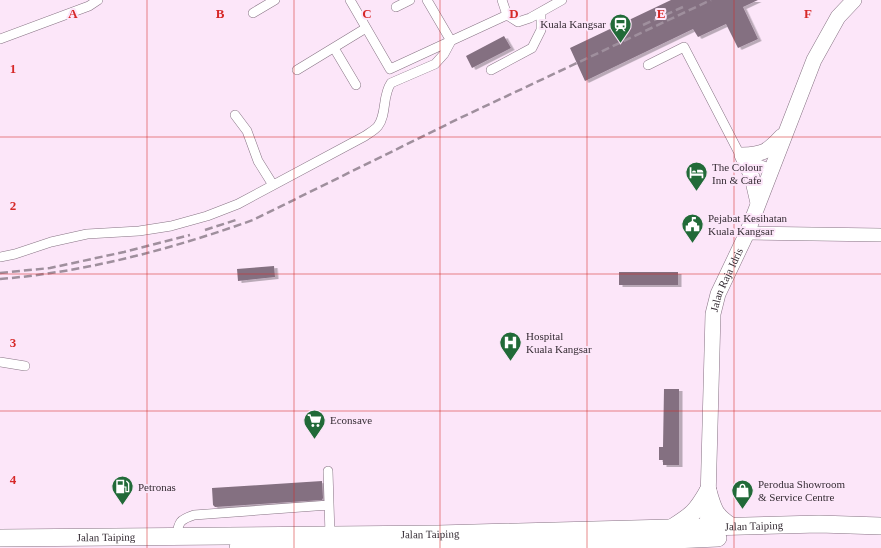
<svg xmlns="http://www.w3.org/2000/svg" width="881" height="548" viewBox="0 0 881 548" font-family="'Times New Roman',serif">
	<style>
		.building { fill: #847081; filter: url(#shadow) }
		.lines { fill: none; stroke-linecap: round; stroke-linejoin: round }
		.street-casing { stroke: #877384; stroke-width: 10 }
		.secondary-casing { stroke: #877384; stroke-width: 14 }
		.primary-casing { stroke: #877384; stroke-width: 16 }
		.highway-casing { stroke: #877384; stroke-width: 18 }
		.street { stroke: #fff; stroke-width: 9 }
		.secondary { stroke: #fff; stroke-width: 13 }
		.primary { stroke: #fff; stroke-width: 15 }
		.highway { stroke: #fff; stroke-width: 17 }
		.rail { stroke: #9f8f9d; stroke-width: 2.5; stroke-dasharray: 8 4; stroke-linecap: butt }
		.grid { fill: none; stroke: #d62828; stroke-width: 1; stroke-opacity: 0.55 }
		.labels { text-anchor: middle; stroke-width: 4; stroke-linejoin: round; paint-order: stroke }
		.poi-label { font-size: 11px; fill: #362d35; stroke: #fce6f9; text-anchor: start }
		.street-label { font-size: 11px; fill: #362d35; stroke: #fce6f9 }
		.grid-label { font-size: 13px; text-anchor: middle; font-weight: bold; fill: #d62828; stroke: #fce6f9; stroke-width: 4; stroke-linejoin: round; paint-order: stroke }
	</style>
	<defs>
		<filter id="shadow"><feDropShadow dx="3.5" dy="2" stdDeviation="0" flood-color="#0004"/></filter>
	</defs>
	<rect width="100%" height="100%" fill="#fce6f9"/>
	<path class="building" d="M671,0H758L743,7L758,39L738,48L726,24L698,37L693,29L585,81L570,48Z
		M504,36L511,48L472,68L466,56Z
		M274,266L275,277L238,281L237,269Z
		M619,272H678V285H619Z
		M664,389H679V465H663V460H659V447H663Z
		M322,481L323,498L322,500L215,507L213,505L212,488Z"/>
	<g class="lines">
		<defs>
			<path id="street" d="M350,0L390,69L507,15
				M502,0L507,15L518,22L530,18L562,0
				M396,7L410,0
				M253,13L275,0
				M0,39L89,6L98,0
				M334,48L356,85
				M648,65L684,47L738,151L746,159L771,169
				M297,70L366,28
				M491,70L532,48L541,30V12
				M235,115L247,131L258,161L273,185
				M0,257L15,254L51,242L87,234L139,231L171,226L207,216L238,204L365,136C369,133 375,130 378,126C387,114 382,96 391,83L435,64L444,54L451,41L427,0
				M0,362L25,366
				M328,471L330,535
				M176,537C179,522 179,520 194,515L329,505"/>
			<path id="secondary" d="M747,233L881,235"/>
			<g id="primary">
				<path d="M758,203L752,177L742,155C764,154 767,152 782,136"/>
				<path id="s1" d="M707,538L713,314L718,294L747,233L814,60L838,17L854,0"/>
			</g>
			<g id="highway">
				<path d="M708,491C713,509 715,516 731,526"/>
				<path d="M673,527C692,515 696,512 708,491"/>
				<path id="s2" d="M0,538L438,534L819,524L881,526"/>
				<path d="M238,548L540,546L718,538"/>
			</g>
		</defs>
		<use href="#street" class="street-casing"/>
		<use href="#secondary" class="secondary-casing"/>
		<use href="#primary" class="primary-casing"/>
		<use href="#highway" class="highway-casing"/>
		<use href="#street" class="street"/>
		<use href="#secondary" class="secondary"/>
		<use href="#primary" class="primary"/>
		<use href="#highway" class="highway"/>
		<path class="rail" d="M643,25L683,7
			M205,230L239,219
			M0,273L50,268L124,252L190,235
			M0,279C86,272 172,249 253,220L460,118L711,0"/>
	</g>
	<path class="grid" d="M147,0V548M294,0V548M440,0V548M587,0V548M734,0V548M0,137H881M0,274H881M0,411H881"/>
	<defs>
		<symbol id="station-pin" viewBox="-11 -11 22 30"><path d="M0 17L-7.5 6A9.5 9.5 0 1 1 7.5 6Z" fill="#216a38" stroke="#fce6f9"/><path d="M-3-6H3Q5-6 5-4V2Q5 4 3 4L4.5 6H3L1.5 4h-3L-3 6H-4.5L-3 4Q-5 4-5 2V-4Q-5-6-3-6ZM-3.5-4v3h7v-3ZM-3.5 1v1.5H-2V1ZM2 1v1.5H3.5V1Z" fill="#fff"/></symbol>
		<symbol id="hotel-pin" viewBox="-11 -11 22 30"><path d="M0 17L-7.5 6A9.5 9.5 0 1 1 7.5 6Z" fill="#216a38" stroke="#fce6f9"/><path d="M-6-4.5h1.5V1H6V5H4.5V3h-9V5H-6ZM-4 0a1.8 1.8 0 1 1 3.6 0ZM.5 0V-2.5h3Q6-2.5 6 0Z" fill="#fff"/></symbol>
		<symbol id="civic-pin" viewBox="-11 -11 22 30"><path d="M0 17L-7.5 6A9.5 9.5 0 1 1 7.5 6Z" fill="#216a38" stroke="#fce6f9"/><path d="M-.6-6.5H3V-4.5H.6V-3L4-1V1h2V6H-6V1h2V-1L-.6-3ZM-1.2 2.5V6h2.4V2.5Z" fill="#fff"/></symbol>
		<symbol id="hospital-pin" viewBox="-11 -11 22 30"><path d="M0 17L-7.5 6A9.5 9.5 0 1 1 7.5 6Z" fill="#216a38" stroke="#fce6f9"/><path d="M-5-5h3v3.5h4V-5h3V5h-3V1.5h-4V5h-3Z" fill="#fff"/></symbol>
		<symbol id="supermarket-pin" viewBox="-11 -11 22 30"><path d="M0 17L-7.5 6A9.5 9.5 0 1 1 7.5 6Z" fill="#216a38" stroke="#fce6f9"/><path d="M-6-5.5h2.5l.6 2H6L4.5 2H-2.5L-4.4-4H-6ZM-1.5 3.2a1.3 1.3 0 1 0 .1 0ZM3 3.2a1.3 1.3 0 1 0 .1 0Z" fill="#fff"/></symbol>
		<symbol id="fuel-pin" viewBox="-11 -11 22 30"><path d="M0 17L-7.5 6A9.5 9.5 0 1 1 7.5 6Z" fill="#216a38" stroke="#fce6f9"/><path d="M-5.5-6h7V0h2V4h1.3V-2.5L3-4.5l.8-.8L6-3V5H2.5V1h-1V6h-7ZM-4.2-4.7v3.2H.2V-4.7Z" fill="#fff"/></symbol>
		<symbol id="shop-pin" viewBox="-11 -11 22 30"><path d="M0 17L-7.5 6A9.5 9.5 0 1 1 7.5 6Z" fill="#216a38" stroke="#fce6f9"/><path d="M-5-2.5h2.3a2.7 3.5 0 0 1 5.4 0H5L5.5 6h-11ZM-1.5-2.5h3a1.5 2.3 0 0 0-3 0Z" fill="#fff"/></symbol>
	</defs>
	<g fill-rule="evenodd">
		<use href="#station-pin" x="608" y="12" width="25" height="34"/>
		<use href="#hotel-pin" x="684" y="160" width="25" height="34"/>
		<use href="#civic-pin" x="680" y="212" width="25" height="34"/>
		<use href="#hospital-pin" x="498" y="330" width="25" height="34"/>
		<use href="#supermarket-pin" x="302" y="408" width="25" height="34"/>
		<use href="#fuel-pin" x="110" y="474" width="25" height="34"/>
		<use href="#shop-pin" x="730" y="478" width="25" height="34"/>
	</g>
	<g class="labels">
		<g class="poi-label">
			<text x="606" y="28" text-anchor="end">Kuala Kangsar</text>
			<text x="712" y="171">The Colour<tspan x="712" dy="13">Inn &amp; Cafe</tspan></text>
			<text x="708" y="222">Pejabat Kesihatan<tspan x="708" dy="13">Kuala Kangsar</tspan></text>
			<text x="526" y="340">Hospital<tspan x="526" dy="13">Kuala Kangsar</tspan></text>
			<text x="330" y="424">Econsave</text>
			<text x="758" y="488">Perodua Showroom<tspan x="758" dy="13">&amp; Service Centre</tspan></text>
			<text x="138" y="491">Petronas</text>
		</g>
		<g class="street-label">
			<text dy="4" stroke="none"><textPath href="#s1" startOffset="261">Jalan Raja Idris</textPath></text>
			<text dy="4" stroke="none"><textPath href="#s2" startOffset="754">Jalan Taiping</textPath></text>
			<text dy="4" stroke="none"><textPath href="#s2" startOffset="430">Jalan Taiping</textPath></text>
			<text dy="4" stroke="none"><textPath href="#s2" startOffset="106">Jalan Taiping</textPath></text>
		</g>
	</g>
	<g class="grid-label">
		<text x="73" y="18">A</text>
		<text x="220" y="18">B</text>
		<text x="367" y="18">C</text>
		<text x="514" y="18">D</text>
		<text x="661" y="18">E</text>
		<text x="808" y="18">F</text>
		<text x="13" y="73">1</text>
		<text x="13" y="210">2</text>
		<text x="13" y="347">3</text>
		<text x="13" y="484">4</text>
	</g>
</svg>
